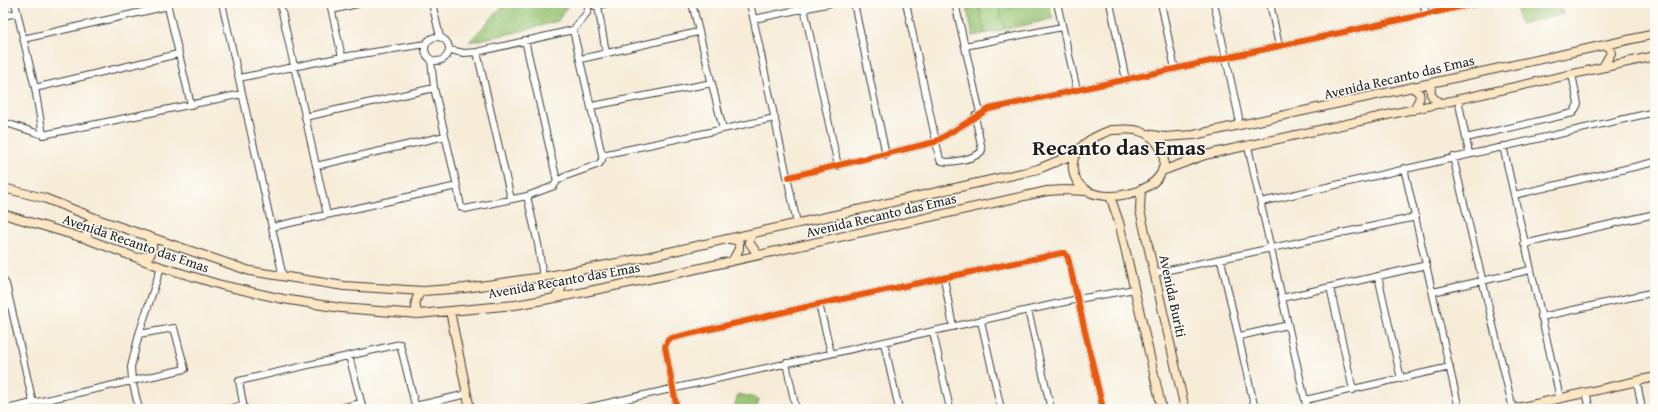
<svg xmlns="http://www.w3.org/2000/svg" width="1658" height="412" viewBox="0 0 1658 412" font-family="'Gentium Book Plus',serif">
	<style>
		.grass { fill: url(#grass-dots); stroke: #5a7047 }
		.pitch { fill: #98c572; stroke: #5a7047 }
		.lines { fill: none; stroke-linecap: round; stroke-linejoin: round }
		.street-casing { stroke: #3d3b38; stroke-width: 8 }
		.secondary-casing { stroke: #3d3b38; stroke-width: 10 }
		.street { stroke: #fff; stroke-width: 6 }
		.secondary { stroke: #fce6c4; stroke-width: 8 }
		.cycleway-casing { stroke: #fdfcf7; stroke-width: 8 }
		.cycleway { stroke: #e8590c; stroke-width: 6 }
		.labels { text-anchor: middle; stroke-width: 3; stroke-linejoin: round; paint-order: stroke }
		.street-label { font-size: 14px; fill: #1c1c1c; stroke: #fdfcf7 }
		.town-label { font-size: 22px; font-weight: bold; fill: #1c1c1c; stroke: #fdfcf7 }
	</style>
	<defs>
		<pattern id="grass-dots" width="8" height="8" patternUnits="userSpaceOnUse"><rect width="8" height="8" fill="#98c572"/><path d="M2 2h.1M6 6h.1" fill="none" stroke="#82a962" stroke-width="1.8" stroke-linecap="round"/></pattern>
	</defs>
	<rect width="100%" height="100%" fill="#fdfcf7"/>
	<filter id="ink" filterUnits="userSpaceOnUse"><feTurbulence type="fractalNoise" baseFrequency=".025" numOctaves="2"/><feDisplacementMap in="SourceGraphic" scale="8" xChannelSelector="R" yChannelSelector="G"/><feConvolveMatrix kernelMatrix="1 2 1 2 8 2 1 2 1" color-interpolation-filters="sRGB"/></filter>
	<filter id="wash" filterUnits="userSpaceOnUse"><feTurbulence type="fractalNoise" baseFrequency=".012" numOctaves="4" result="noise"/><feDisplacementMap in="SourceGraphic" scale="16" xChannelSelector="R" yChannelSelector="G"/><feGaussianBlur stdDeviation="0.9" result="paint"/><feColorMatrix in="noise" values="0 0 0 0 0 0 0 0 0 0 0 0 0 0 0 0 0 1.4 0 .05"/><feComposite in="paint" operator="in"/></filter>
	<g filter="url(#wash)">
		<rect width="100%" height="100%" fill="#f6ecd8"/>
		<path class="grass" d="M502,3H569L558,21L517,32L469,42L503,6Z
			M966,3H1048L1053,19L973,36Z"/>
		<path class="pitch" d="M978,3H998L1005,29L985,33Z
			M1516,3H1561L1563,14L1520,24Z
			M738,394L759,399L756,409H734Z"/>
	</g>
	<g filter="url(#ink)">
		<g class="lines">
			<defs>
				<path id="street" d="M15,3L35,88L43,135
					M167,3L191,105
					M222,3L283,277
					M280,3L327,215
					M330,3L342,57
					M432,3L440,37
					M692,3L723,129
					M750,3L797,223
					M803,3L838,166
					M854,3L886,155
					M906,3L940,160C948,165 979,158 982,150L975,116
					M955,3L980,113
					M1057,3L1077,90
					M1110,3L1126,80
					M1161,3L1175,69
					M1214,3L1239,118L1237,125
					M1270,3L1279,46
					M1423,3L1426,13
					M595,6L608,3
					M598,6L606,53
					M332,10L361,3
					M3,16L17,13
					M754,19L831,3
					M425 49a12 12 0 1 1 24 0a12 12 0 1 1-24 0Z
					M23,39L168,6
					M525,40L557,181
					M965,46L1062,27
					M450,50L464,53L477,52L573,30
					M477,52L511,199
					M581,59L698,32
					M431,60L434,88L457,186
					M239,78L342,57L426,44
					M35,88L178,54
					M1458,99L1469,153
					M592,106L712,83
					M305,117L434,88
					M3,122L43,135L242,94
					M1466,138L1573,113L1578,104L1572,74
					M1503,146L1560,398
					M1248,147L1307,409
					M602,155L775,118
					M1453,157L1513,409
					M316,166L445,136
					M1404,168L1459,409
					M789,177L935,142L989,109L1478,3
					M1514,195L1655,162
					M527,196L538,244L543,277
					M1261,202L1655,112
					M272,227L457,186L461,207L465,209L527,196L554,186L557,181L566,176L599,164L602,160V155L573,30L587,13L589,3
					M1524,244L1655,214
					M1221,260L1255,409
					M1155,273L1416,217
					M1378,276L1401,379
					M944,278L953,327
					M3,280L6,284L33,403
					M1330,287L1353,390
					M1433,292L1530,270
					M1282,298L1427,265
					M819,304L831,353
					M1028,310L1051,409
					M1541,317L1655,292
					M981,321L1001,409
					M933,332L950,409
					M1240,336L1288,325
					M884,343L899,409
					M349,356L363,409
					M786,363L796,409
					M1637,382L1642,409
					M1586,392L1590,409
					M1305,400L1450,367
					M415,406L467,394
					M6,409L185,369L174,328L139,334
					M139,409L132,380L131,367L139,334L161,267
					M228,409L243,405
					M244,409L239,381L400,344L416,409
					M337,409L361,403
					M581,409L1078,299L1135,289
					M677,409L665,347L668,340L672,338L819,304L1062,253H1065L1068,258L1103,409"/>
				<path id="secondary" d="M1603,67L1611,53L1609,48L1605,45
					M1433,83C1427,94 1433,99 1442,104
					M1412,88C1425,93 1419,101 1413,110
					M1111,130C1120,130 1130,128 1139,131C1155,135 1169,154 1162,171C1153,194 1105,203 1086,190C1078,185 1074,179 1073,170C1070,147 1093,137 1111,130Z
					M1147,134L1164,137L1194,135L1655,34
					M1162,171L1205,155L1655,56
					M3,188L44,198L100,220L250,271L344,286L423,291L465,288L543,277L638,259L1022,173L1038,169L1075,154
					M1141,189L1140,210L1185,409
					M1110,196L1119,222L1162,409
					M3,214L87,239L161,267L221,285L283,299L341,308L418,314L515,305L555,298L678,273L1047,191L1064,190L1087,191
					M752,234L749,242L758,255
					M87,239V225L100,220
					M729,239L736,240L739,243V249L733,260
					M138,258L150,255C154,248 153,243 148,237
					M555,298C562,290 565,283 558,275
					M450,311L470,409
					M418,314C414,305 415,296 423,291
					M1513,409L1655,377"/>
			</defs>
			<use href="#street" class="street-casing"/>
			<use href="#secondary" class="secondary-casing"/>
			<use href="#street" class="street"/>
			<use href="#secondary" class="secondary"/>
			<defs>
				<path id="cycleway" d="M789,177L935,142L989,109L1478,3
					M677,409L665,347L668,340L672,338L819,304L1062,253H1065L1068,258L1103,409"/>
			</defs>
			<use href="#cycleway" class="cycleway-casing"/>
			<use href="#cycleway" class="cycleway"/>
		</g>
	</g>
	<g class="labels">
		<g class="street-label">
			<text transform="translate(1399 77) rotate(-13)" y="5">Avenida Recanto das Emas</text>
			<text transform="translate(881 215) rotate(-13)" y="5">Avenida Recanto das Emas</text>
			<text transform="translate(136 243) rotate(19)" y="5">Avenida Recanto das Emas</text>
			<text transform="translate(564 280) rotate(-10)" y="5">Avenida Recanto das Emas</text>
			<text transform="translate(1173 296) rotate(78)" y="5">Avenida Buriti</text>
		</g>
		<g class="town-label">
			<text x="1119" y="155">Recanto das Emas</text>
		</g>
	</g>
	<rect width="1658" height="412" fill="none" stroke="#fdfcf7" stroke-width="16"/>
</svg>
